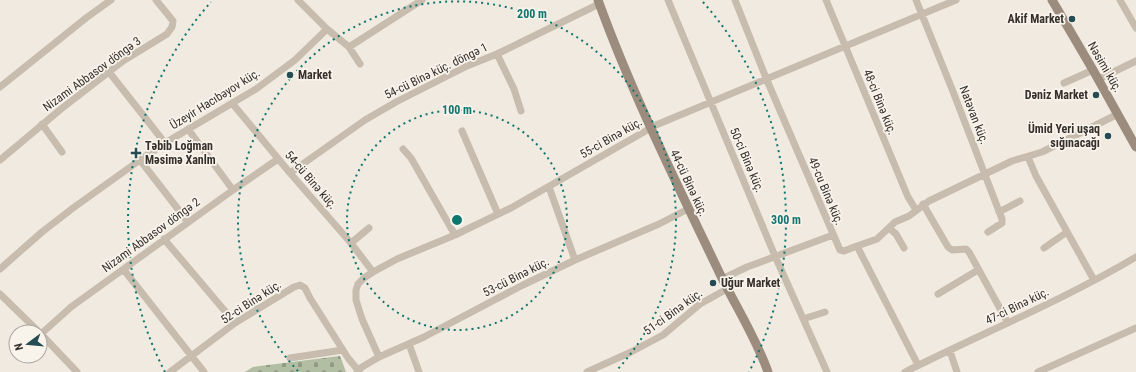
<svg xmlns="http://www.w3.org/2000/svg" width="1136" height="372" viewBox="0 0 1136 372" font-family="'Roboto Condensed',sans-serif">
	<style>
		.cemetery { fill: url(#cemetery-stones) }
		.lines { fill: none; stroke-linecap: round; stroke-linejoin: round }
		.street { stroke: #c7bcad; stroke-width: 7 }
		.secondary { stroke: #9b8c7e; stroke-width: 9 }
		.ring { fill: none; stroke: #0f766e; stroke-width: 2; stroke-dasharray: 2 4 }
		.poi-dot { fill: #254b53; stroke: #f8f4ec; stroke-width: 1.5 }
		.labels { text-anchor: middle; stroke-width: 3.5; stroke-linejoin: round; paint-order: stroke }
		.poi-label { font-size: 12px; font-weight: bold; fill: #36302b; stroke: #f8f4ec; text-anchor: end }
		.street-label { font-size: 12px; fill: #36302b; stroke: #f8f4ec }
		.centre { fill: #0f766e; stroke: #f8f4ec; stroke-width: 2 }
		.ring-label { font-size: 12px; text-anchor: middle; font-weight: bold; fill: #0f766e; stroke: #f8f4ec; stroke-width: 3.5; stroke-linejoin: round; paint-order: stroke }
	</style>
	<defs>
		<pattern id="cemetery-stones" width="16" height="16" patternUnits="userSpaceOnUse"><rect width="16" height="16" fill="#b1bea1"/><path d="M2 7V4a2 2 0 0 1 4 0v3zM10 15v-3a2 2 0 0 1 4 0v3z" fill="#919b83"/></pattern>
	</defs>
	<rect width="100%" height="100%" fill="#f0eae0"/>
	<path class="cemetery" d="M340,356L346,372H245L253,367Z"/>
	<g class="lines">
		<path class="street" d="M298,0L327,29
			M668,0L775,256L827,372
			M735,0L766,78L840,250L844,251L857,246L918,365
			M826,0L908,197L916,210
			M916,0L952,89L1002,219V223L988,232
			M1120,0L1136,28
			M349,47L360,64
			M497,54L514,89L521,111
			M109,72L165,143
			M1099,79L1136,61
			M1064,83L1093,70
			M0,87L86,18L111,0
			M232,103L290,173L351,243L373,272
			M42,124L62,152
			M188,129L233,190
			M462,131L498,214
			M403,149L411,158L455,235
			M1028,157L1036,176L1094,280
			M0,160L61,109L123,61L167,34L172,27L173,21L156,0
			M140,160L188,222
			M290,173L365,120L396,102L467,66L497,54L599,4
			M549,187L575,260
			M923,204L948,247L952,250L966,249L969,252L1008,323
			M999,212L1020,201
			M889,228L896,234L904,248
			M164,239L235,323
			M351,243L369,228
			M857,246L877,239L895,222L909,216L929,201L1012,161L1042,152L1118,114
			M1044,248L1067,232
			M0,269L42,232L73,208L140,160L165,143L256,89L295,60L327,29L349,47L422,0
			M124,270L204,372
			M722,279L747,267L833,235
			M0,294L39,332
			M938,294L978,270
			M803,319L825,312
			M40,333L77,372
			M41,334L71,307L233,190L278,159
			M409,344L419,372
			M950,351L957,372
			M379,357L362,319L356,300V290L358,284L364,278L373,272L397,259L455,235L511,208L656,125L956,0
			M290,358L343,350
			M170,372L235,323L294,287L300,285L305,288L310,298L348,358L358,370
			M357,372L362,367L379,357L424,337L523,285L575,260L659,224L688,209
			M587,372L631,352L663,335L700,304L727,289
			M905,372C982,333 1062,301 1136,257
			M1038,372L1136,328"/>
		<path class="secondary" d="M598,0C632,94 677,184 720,274C736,307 756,338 768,372
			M1052,0L1093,70L1136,147"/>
	</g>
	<g class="ring">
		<circle cx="457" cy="220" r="110"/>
		<path d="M298 371A219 219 0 1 1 616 371"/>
		<path d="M165 372A329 329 0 0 1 211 2M703 2A329 329 0 0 1 749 372"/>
	</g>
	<g class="poi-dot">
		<circle cx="1072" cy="19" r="4"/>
		<circle cx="290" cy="75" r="4"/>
		<circle cx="1096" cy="95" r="4"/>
		<circle cx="1108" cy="136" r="4"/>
		<path d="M134 147h4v4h4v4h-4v4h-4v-4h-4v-4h4z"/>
		<circle cx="713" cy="283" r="4"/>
	</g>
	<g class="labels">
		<g class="poi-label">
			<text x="1064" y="23">Akif Market</text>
			<text x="298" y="79" text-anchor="start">Market</text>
			<text x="1088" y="99">Dəniz Market</text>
			<text x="1100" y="133">Ümid Yeri uşaq<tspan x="1100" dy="14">sığınacağı</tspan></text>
			<text x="145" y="150" text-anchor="start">Təbib Loğman<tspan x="145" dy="14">Məsimə Xanlm</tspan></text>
			<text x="721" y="287" text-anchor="start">Uğur Market</text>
		</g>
		<g class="street-label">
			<text transform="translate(1105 67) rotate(60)" y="4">Nəsimi küç.</text>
			<text transform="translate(436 71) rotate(-26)" y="4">54-cü Binə küç. döngə 1</text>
			<text transform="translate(92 74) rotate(-36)" y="4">Nizami Abbasov döngə 3</text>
			<text transform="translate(215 99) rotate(-32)" y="4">Üzeyir Hacıbəyov küç.</text>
			<text transform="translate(880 102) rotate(68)" y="4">48-ci Binə küç.</text>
			<text transform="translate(974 115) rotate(69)" y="4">Natəvan küç.</text>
			<text transform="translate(611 138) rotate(-30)" y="4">55-ci Binə küç.</text>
			<text transform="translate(747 160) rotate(67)" y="4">50-ci Binə küç.</text>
			<text transform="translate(311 180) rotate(49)" y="4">54-cü Binə küç.</text>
			<text transform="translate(689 183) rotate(65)" y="4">44-cü Binə küç.</text>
			<text transform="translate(826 191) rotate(67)" y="4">49-cu Binə küç.</text>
			<text transform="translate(151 235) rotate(-36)" y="4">Nizami Abbasov döngə 2</text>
			<text transform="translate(516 277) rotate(-27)" y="4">53-cü Binə küç.</text>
			<text transform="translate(251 302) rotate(-33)" y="4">52-ci Binə küç.</text>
			<text transform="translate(1017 306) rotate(-26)" y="4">47-ci Binə küç.</text>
			<text transform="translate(673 312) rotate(-36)" y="4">51-ci Binə küç.</text>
		</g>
	</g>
	<circle cx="457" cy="220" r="6" class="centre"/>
	<g class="ring-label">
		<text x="532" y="18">200 m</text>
		<text x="457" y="114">100 m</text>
		<text x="786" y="224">300 m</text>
	</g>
	<g transform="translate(28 344) rotate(254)"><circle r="19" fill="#f8f4ec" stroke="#aaa69f"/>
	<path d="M0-3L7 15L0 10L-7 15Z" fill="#254b53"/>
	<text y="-6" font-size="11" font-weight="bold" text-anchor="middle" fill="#36302b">N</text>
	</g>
</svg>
